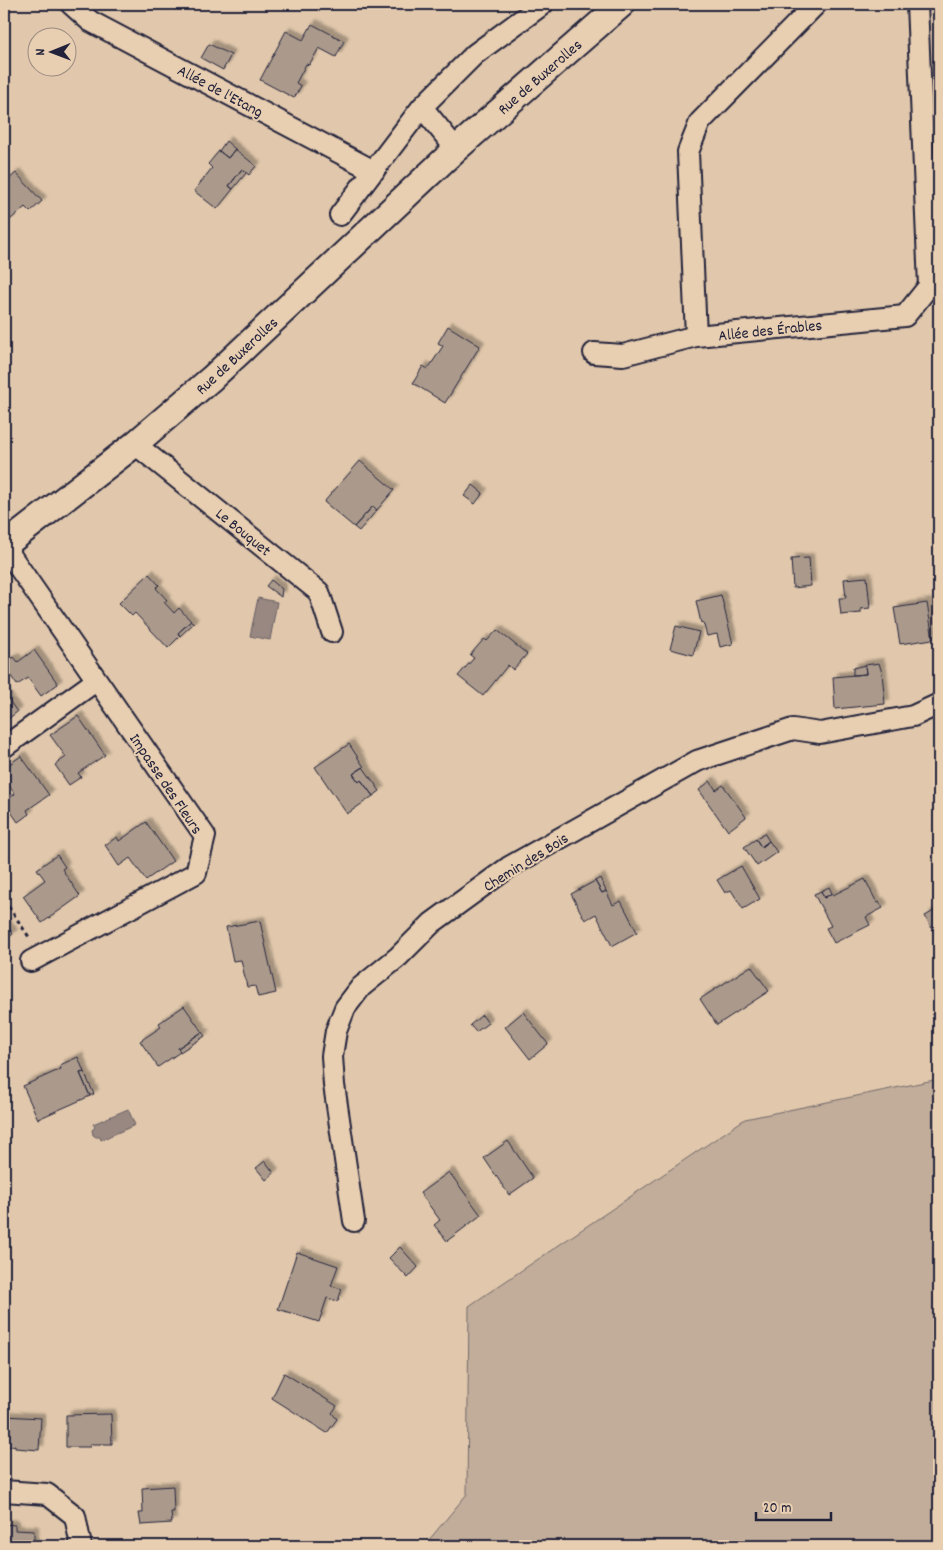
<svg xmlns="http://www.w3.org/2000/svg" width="943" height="1550" viewBox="0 0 943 1550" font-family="Dekko,sans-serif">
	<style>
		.green { fill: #c1ad9a; stroke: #72686a }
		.water { fill: #988881; stroke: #695f65 }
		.building { fill: #ab9a8c; stroke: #22223b; filter: url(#shadow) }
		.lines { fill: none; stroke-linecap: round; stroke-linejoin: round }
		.service-casing { stroke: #22223b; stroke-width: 14 }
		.minor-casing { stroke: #22223b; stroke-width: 24 }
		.tertiary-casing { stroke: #22223b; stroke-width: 29 }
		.path { stroke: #22223b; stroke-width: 3; stroke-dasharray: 4 4; stroke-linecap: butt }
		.service { stroke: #e9cfb1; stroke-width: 10 }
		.minor { stroke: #e9cfb1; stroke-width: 20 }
		.tertiary { stroke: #e9cfb1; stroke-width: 25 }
		.labels { text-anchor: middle; stroke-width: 4; stroke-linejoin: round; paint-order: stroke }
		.street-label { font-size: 16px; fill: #22223b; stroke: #e9cfb1 }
	</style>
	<defs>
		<filter id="shadow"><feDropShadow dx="4.5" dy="-4.5" stdDeviation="1" flood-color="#0004"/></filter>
	</defs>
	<rect width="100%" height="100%" fill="#e1c8ac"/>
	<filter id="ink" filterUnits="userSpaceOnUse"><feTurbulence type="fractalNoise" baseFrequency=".02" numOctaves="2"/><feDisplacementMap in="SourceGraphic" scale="10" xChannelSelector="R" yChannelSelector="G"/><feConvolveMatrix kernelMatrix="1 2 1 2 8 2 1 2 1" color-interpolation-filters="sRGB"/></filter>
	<g filter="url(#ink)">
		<path class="green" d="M939,1079V1546H424L467,1494L469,1306L745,1119Z"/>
		<path class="water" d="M258,598L277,602L270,640L250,636Z
			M128,1109L135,1125L101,1140L100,1137H96L93,1135L92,1130L95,1127L93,1124Z"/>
		<path class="building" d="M312,24L344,41L336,57L319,48L309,65L306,64L296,83L301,86L294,98L260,80L286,31L303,40Z
			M209,44L231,55L223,70L201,58Z
			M226,141L235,149L228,158L219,151Z
			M235,149L256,166L249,175L242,169L229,186L233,189L217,209L194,191L212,168L208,164L219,151L228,158Z
			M242,169L246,173L233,189L229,186Z
			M16,173L42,201L30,212L25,207L4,225V184Z
			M448,326L480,346L445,403L413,383L423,366L428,369L443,346L438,343Z
			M360,461L394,490L377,510L373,506L354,527L324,502Z
			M473,485L483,493L475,504L464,496Z
			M373,506L377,510L359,531L354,527Z
			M809,558L811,586L793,588L791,559Z
			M149,574L159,585L156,588L167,600L164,602L174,613L179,608L191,621L178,633L180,636L168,648L135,613L132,616L119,603Z
			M867,577L870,608L861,609V613L841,615L839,598H846L844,579Z
			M271,580L282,589L281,597L266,586Z
			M721,595L733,644L720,647L717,634L707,636L703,622L701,623L696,601Z
			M927,603L933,639L900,644L894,608Z
			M191,621L194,623L180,636L178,633Z
			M676,626L699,632L693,655L670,649Z
			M497,630L527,654L513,670L508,665L483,696L458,676L474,658L470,655L484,639L487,641Z
			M34,650L58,684L41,696L28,678L17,685L4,666V664L14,657L18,662Z
			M879,663L882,673L885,704L835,709L833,677L866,674L865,665Z
			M865,665L866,674L853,675V668Z
			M4,693L17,712L4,722Z
			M78,716L105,755L78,773L81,777L69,785L55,765L66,757L50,735Z
			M349,744L364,767L353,774L359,782L361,780L373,796L347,814L315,767Z
			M21,756L49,795L27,810L29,814L18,822L4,802L15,794L4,779V768Z
			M363,767L380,791L373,796L361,780L359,782L353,774Z
			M710,781L716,790L723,785L746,817L728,831L699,790Z
			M146,822L173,861L146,880L130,858L119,866L105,845L117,837L119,841Z
			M764,833L769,841L761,847L756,839Z
			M756,839L761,847L769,841L777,852L757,866L744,847Z
			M57,855L65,867L62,869L80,896L42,923L23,896L45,880L37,869Z
			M741,866L760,899L743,909L731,890L725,893L717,880Z
			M600,878L606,891L602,893L595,881Z
			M865,879L877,903L879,902L883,908L866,917L870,925L834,943L826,928L831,926L814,894L821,891L824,898L832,893L833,895Z
			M595,881L602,893L606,891L613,905L621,901L637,932L612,946L596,914L585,920L571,894Z
			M829,887L832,893L824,898L821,891Z
			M939,908V941L925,916Z
			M4,921L13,934L4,941Z
			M260,921L276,993L258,997L255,986L247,987L241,960L233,961L226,927Z
			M751,966L769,991L717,1025L700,999Z
			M184,1006L202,1032L178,1048L180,1052L158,1067L140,1041L161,1027L159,1023Z
			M523,1012L548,1044L530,1059L505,1027Z
			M482,1015L488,1023L476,1032L470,1025Z
			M202,1032L205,1036L180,1052L178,1048Z
			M78,1057L84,1072L80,1073L90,1096L38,1119L23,1086L61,1069L60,1065Z
			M84,1072L94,1094L90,1096L80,1073Z
			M508,1141L533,1178L509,1195L484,1158Z
			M265,1161L274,1173L266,1180L256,1168Z
			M449,1172L481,1215L447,1241L434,1225L440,1220L420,1193Z
			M400,1247L418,1267L408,1278L389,1258Z
			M297,1252L338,1266L331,1286L342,1289L338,1301L327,1298L319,1322L278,1309Z
			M284,1373L337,1406L332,1413L337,1419L327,1433L272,1398Z
			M111,1414L112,1444H90V1447H66V1415Z
			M4,1416L41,1418L39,1450L15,1448V1445L4,1448Z
			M173,1486L174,1512H171L172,1523L141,1525L139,1513H143L142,1488Z
			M4,1524L15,1525V1530L34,1531V1546H4Z"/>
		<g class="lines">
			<defs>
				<path id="service" d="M4,524L16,536"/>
				<path id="minor" d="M71,4L90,21L374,171
					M816,4L700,122L688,152L696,336L905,316L929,286L917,4
					M422,107L456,149
					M340,215L422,107L475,54L543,4
					M594,353L623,355L696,336
					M135,444L319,592L332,632
					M4,546L205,836L196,873L31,961
					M4,747L97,680
					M354,1221L334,1085L332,1056L336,1031L345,1008L361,987L398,957L432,923L509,867L697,761L793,729L820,733L913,716L939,704
					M4,1491L47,1494L75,1516L81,1546"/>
				<path id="tertiary" d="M4,546L135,444L212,378L456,149L622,4"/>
			</defs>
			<use href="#service" class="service-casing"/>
			<use href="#minor" class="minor-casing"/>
			<use href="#tertiary" class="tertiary-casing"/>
			<path class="path" d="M4,900L29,937"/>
			<use href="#service" class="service"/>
			<use href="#minor" class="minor"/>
			<use href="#tertiary" class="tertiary"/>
		</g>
	</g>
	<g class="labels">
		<g class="street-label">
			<text transform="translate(539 76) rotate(-41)" y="6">Rue de Buxerolles</text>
			<text transform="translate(221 90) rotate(28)" y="6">Allée de l'Etang</text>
			<text transform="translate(770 329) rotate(-6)" y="6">Allée des Érables</text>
			<text transform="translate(236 355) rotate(-43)" y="6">Rue de Buxerolles</text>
			<text transform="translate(244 531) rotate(39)" y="6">Le Bouquet</text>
			<text transform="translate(167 783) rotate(56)" y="6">Impasse des Fleurs</text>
			<text transform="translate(525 861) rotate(-32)" y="6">Chemin des Bois</text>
		</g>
	</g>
	<rect width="943" height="1550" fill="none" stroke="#e9cfb1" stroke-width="20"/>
	<rect x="10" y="10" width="923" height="1530" fill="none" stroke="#22223b" stroke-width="2" filter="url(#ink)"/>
	<g transform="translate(52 52) rotate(269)"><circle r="24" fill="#e9cfb1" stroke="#998a82"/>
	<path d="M0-4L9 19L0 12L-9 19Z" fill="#22223b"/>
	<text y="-8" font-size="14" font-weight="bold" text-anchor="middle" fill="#22223b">N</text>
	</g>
	<path d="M756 1512v8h75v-8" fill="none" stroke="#22223b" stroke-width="2.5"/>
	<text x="763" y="1512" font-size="15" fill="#22223b" stroke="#e9cfb1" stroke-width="4" paint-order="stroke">20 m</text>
</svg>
